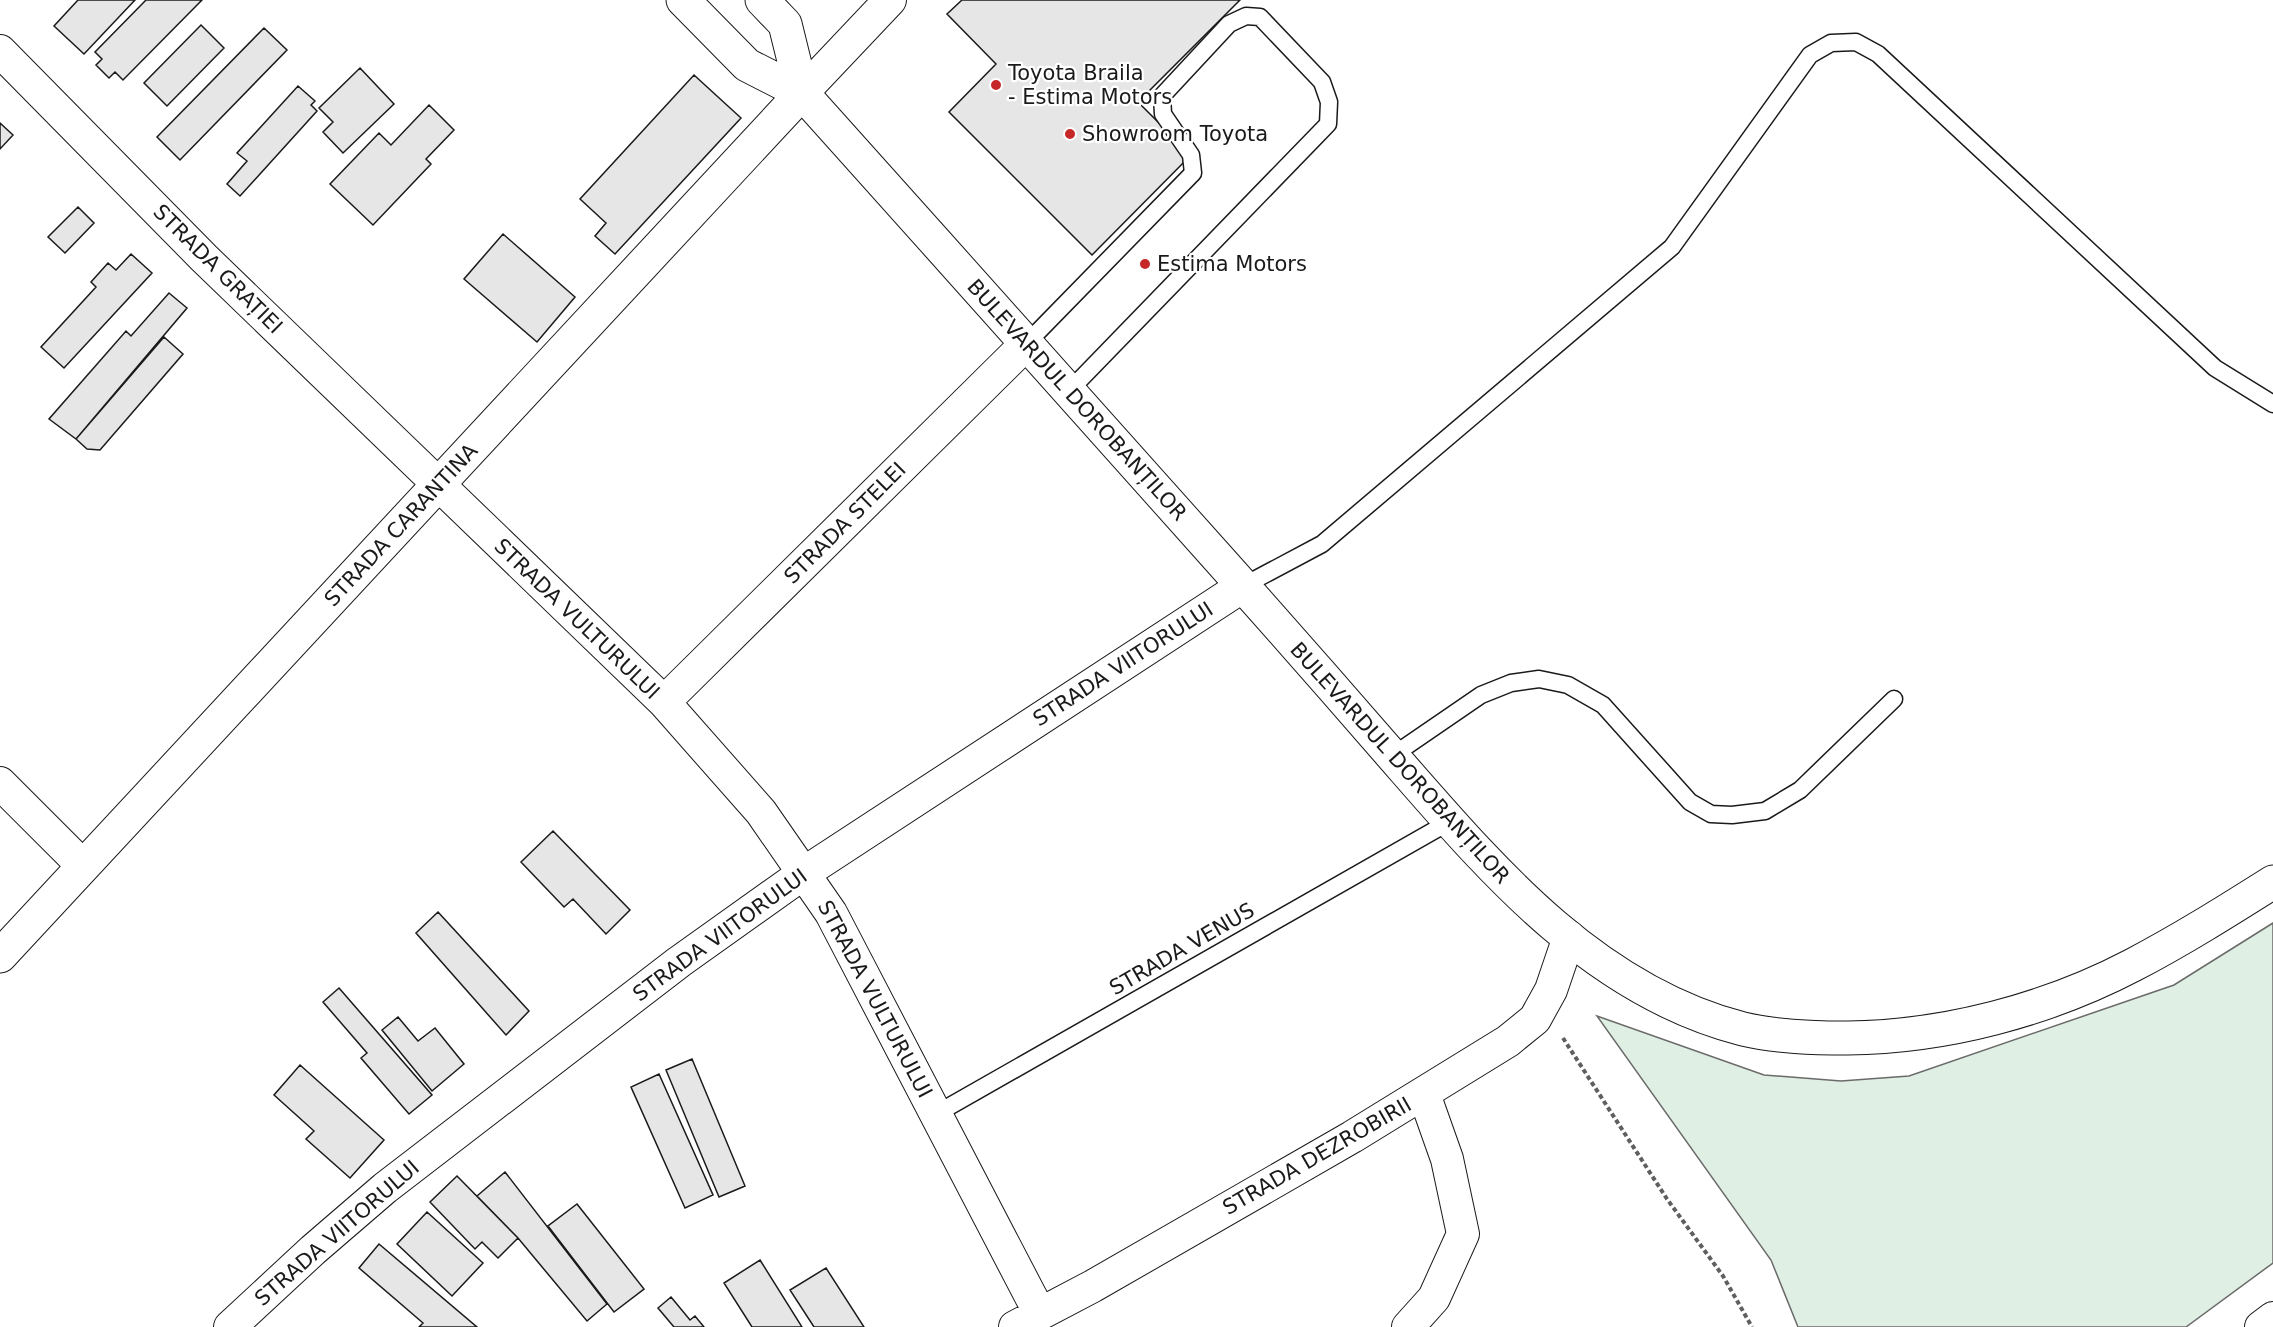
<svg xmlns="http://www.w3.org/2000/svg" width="2273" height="1327" viewBox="0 0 2273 1327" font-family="'DejaVu Sans',sans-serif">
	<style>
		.green { fill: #e0efe3; stroke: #6a6a6a; stroke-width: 1.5 }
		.building { fill: #e6e6e6; stroke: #1a1a1a; stroke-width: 1.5 }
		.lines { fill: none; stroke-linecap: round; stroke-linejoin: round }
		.lane-casing { stroke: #1a1a1a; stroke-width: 19 }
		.street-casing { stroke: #1a1a1a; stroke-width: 34 }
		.secondary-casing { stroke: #1a1a1a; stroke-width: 35 }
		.primary-casing { stroke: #1a1a1a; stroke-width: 35 }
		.path { stroke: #5f5f5f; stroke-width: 4; stroke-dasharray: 4.5 3; stroke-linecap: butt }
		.lane { stroke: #fff; stroke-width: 16 }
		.street { stroke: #fff; stroke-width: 32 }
		.secondary { stroke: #fff; stroke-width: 33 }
		.primary { stroke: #fff; stroke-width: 33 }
		.poi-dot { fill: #c62828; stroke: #fff; stroke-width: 2 }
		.labels { text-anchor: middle; stroke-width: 4.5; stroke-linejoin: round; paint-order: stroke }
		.poi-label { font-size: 21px; fill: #1a1a1a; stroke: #fff; text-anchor: start }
		.street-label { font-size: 21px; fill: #1a1a1a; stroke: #fff }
	</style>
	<rect width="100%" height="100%" fill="#fff"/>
	<path class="green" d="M2273,923V1263L2186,1327H1798L1771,1260L1597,1016L1764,1075L1841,1081L1909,1076L2174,985Z"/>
	<path class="building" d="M78,0H135L84,54L54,26Z
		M146,0H202L123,80L115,72L109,78L96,65L102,59L95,52Z
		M962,0H1240L1138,102L1191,155L1092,255L949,112L996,64L947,14Z
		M201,25L224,48L167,106L144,83Z
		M264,28L287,50L180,160L157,137Z
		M360,68L394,104L343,153L323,132L333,122L319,108Z
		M694,75L741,118L615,254L595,236L606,223L580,199Z
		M298,86L315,101L311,105L317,111L240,196L227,184L247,161L237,153Z
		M429,105L454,130L426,159L431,164L373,225L330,184L379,133L391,145Z
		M0,123L13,135L0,149Z
		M78,207L94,223L65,253L48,237Z
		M503,234L575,297L537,342L464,279Z
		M131,254L152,273L64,368L41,347L96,287L91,282L108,263L116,270Z
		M169,293L187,308L76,439L49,419L126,331L131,336Z
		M164,337L183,354L100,450L87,449L76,439Z
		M553,831L630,910L606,934L573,899L564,907L521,862Z
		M438,912L529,1011L506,1035L416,933Z
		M339,988L432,1095L409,1114L361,1058L367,1053L323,1002Z
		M398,1017L418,1041L435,1028L464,1064L432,1091L382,1030Z
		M692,1059L745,1186L719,1197L666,1070Z
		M300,1065L384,1140L350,1178L306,1139L314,1131L274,1095Z
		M659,1074L713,1195L685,1208L631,1087Z
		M505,1172L607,1304L587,1321L518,1238L477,1196Z
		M457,1176L518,1238L498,1258L482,1242L475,1249L430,1202Z
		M577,1204L644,1289L614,1312L548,1226Z
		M427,1212L483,1263L452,1296L397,1244Z
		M379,1244L477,1327H419L423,1323L359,1268Z
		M760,1260L802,1327H752L724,1283Z
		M826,1268L864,1327H814L790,1290Z
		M671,1297L690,1320L695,1316L704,1327H674L658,1308Z"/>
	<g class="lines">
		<defs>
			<path id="lane" d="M1026,344L1193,173L1191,155L1163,114L1162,96L1229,24L1246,16L1260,17L1322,82L1329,102L1328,124L1069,391
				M1243,586L1322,544L1672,247L1810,55L1831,43L1856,42L1878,54L2215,368L2273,404
				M1392,756L1481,695L1511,683L1539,679L1568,685L1603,705L1690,802L1711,814L1732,815L1765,811L1800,790L1894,699
				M936,1114L1449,822"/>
			<path id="street" d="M0,51L204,258L664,702L761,812L831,913L1040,1314
				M802,93L890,0
				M664,702L1026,344
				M0,783L83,866
				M230,1327L313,1250L385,1188L679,962L804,873L1243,586
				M1015,1327L1093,1286L1352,1137L1508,1041L1535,1019L1551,990L1569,937
				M1408,1327L1434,1298L1463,1234L1447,1159L1424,1094
				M2261,1327L2273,1318"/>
			<path id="secondary" d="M0,956L802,93"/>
			<path id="primary" d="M683,0L747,65L802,93C938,245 1075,397 1210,549C1270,616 1329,683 1388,751C1487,864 1590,990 1743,1029C1777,1037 1813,1038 1848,1038C1945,1037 2047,1010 2133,965C2181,940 2227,911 2273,882
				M762,0L785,24L802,93"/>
		</defs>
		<use href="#lane" class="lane-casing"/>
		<use href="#street" class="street-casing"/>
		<use href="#secondary" class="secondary-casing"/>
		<use href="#primary" class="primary-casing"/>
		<path class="path" d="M1563,1038L1667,1199L1723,1276L1752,1327"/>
		<use href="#lane" class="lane"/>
		<use href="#street" class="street"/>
		<use href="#secondary" class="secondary"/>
		<use href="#primary" class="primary"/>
	</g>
	<g class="poi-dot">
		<circle cx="996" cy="85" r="6"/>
		<circle cx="1070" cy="134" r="6"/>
		<circle cx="1145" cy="264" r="6"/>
	</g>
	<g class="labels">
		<g class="poi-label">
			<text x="1008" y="80">Toyota Braila<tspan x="1008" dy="24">- Estima Motors</tspan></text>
			<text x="1082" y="141">Showroom Toyota</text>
			<text x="1157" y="271">Estima Motors</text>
		</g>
		<g class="street-label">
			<text transform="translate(218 269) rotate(45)" y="7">STRADA GRAȚIEI</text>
			<text transform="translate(1077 400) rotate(48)" y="7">BULEVARDUL DOROBANȚILOR</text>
			<text transform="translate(845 523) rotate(-45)" y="7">STRADA STELEI</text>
			<text transform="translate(401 525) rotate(-47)" y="7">STRADA CARANTINA</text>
			<text transform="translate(577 619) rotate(44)" y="7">STRADA VULTURULUI</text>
			<text transform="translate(1123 664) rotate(-33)" y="7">STRADA VIITORULUI</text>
			<text transform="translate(1400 763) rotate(48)" y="7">BULEVARDUL DOROBANȚILOR</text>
			<text transform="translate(720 935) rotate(-36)" y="7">STRADA VIITORULUI</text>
			<text transform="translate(1182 949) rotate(-30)" y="7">STRADA VENUS</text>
			<text transform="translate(875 999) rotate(62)" y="7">STRADA VULTURULUI</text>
			<text transform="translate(1317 1156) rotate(-30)" y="7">STRADA DEZROBIRII</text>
			<text transform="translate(337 1233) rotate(-41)" y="7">STRADA VIITORULUI</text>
		</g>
	</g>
</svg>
